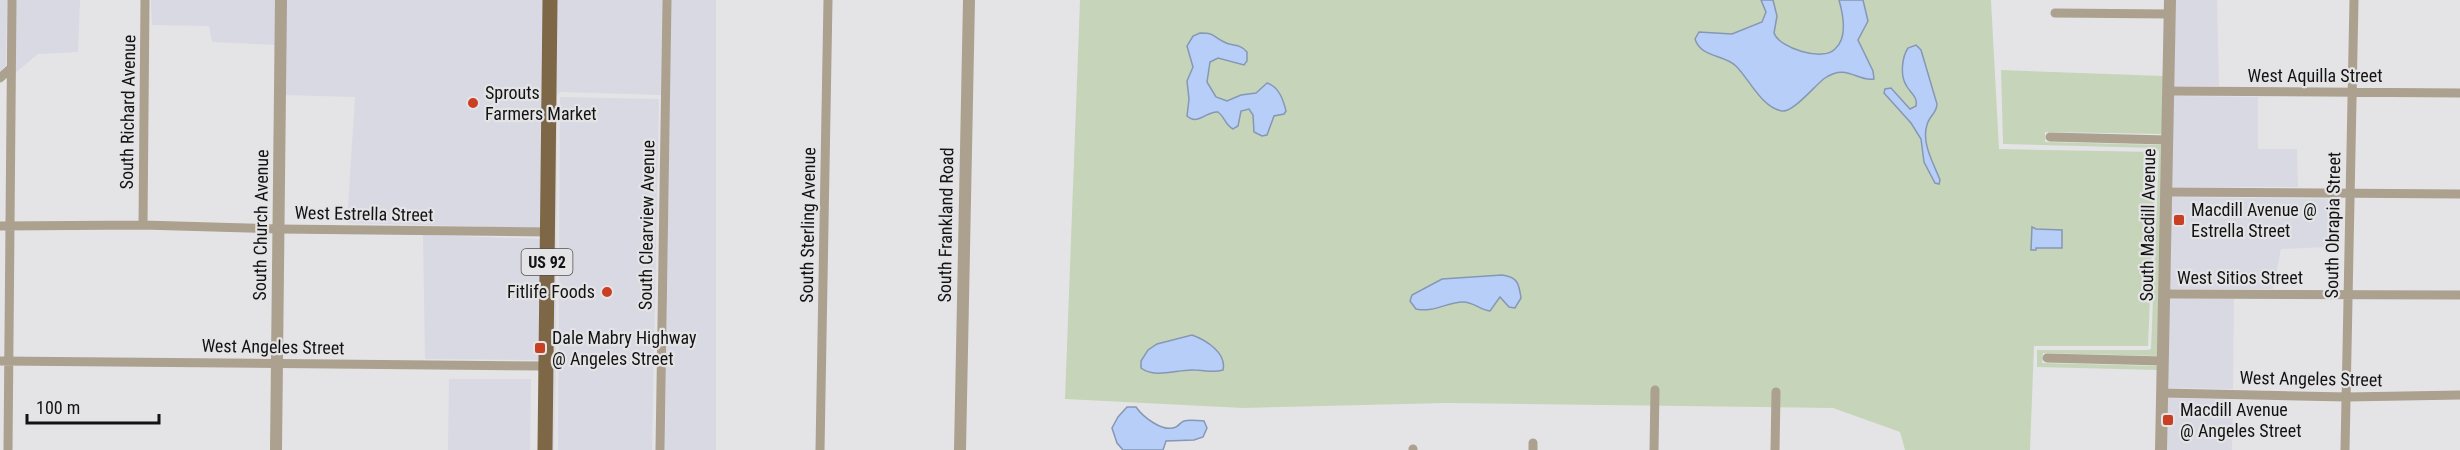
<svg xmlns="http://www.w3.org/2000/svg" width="2460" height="450" viewBox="0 0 2460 450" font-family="'Roboto Condensed',sans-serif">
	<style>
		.built { fill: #d8d9e2 }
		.green { fill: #c6d5ba }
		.water { fill: #b7cff8; stroke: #8697b3; stroke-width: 1.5 }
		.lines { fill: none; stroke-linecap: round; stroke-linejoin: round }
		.minor { stroke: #aca08f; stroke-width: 9 }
		.tertiary { stroke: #aca08f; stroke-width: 12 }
		.primary { stroke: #7d6747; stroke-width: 15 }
		.poi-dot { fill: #ca3f23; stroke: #e4e4e6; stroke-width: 2 }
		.labels { text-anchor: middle; stroke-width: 4.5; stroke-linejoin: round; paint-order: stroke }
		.shield { fill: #e4e4e6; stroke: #525252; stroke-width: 1.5 }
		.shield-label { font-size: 16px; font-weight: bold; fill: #131313 }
		.street-label { font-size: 18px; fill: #131313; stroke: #e4e4e6 }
		.poi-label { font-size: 18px; fill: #131313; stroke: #e4e4e6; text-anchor: start }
	</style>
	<rect width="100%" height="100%" fill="#e4e4e6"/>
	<path class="built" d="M0,0H7L6,65L0,72Z
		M16,0H80L78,52L38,54L15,73Z
		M151,0H276V45L212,42L209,26L152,25Z
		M286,0H545L543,228L347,223L355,97L284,95Z
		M554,0H662L661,95L560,92L557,95L556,375L554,450H549Z
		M671,0H716V450H665Z
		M2174,0H2217L2219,86H2173Z
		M2173,96L2258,97V149H2297L2298,187H2171Z
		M560,97L659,99L652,450H558Z
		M2171,197L2328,199V247L2281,249L2273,289H2169Z
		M423,235L543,239L541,360L425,359Z
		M2169,299H2234L2233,389L2167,388Z
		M449,379H531L530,450H448Z
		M2167,398L2233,400L2232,450H2166Z"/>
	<path class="green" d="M1080,0H1991L1999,149L2156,152L2148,346H2034L2030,450H1905L1900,432L1833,408L1447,403L1243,408L1065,399Z
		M2001,70L2164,76L2163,134L2045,132V142L2163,145L2158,356L2043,353L2042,363L2158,366V370L2037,367V350H2148L2151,349L2159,151L2156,148L2003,144Z"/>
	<path class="water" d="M1761,0H1773L1777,16L1774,33C1779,48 1823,62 1835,49C1848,38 1843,14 1839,0H1863L1868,21L1858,40L1873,71L1874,79C1857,82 1847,63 1825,78C1815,85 1793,113 1782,111C1762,108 1749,79 1736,66C1724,54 1701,58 1695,39L1699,32L1732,34L1762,22L1766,12Z
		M1200,33C1215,33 1212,36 1224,42C1232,47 1240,43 1247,52V61L1244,65L1218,58L1210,62L1207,82L1216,97L1227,101L1241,95L1256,93L1267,83C1279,87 1283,99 1286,111L1284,114L1274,116L1267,135L1262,136L1254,132L1253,115L1249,109L1241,111L1238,126L1233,129C1225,125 1225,117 1218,112C1206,111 1198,126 1187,116L1189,99L1187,81L1193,67L1187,46L1193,36Z
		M1916,45L1921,50L1937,104C1937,113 1929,116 1927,125C1921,143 1934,164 1940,180L1939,184L1935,183L1924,162L1921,139L1911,123L1884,93L1885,89L1891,88L1910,109L1916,106C1918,96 1910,93 1906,85C1900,75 1902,57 1908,48Z
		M2032,227L2036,229L2062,230V248H2036V250H2031Z
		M1502,275C1518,277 1519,284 1521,298L1515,308L1509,307L1500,297L1490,311C1480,310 1474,302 1463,302C1447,302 1434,313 1416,309L1410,301L1412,295L1442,279Z
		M1192,335C1206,340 1227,353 1223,370C1213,373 1204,370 1194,370C1178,369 1155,379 1141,368V361L1148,350L1157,344Z
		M1127,407H1136C1143,417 1163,433 1176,427C1179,425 1181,422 1184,421C1190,419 1198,421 1204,421L1207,428L1203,437L1194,440L1166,441L1163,450H1123L1117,443L1112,428L1118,417Z"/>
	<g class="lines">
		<path class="minor" d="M2055,13L2170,14
			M0,78L11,68
			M2169,91L2460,93
			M2050,137L2167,140
			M2167,192L2460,194
			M143,225L145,0
			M0,226L143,225L279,229L547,232
			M2165,294L2460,295
			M2047,358L2163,361
			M0,361L546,366
			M2162,393L2347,397L2460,395
			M8,450L12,0
			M660,450L667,0
			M820,450L828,0
			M1413,450V449
			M1533,450V443
			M1654,450L1655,390
			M1775,450L1776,392
			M2345,450L2354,0"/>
		<path class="tertiary" d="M276,450L281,0
			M960,450L969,0
			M2161,450L2170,0"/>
		<path class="primary" d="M545,450L550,0"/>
	</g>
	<g class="poi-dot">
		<circle cx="473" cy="103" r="6"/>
		<rect x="2173" y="214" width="12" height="12" rx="3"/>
		<circle cx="607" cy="292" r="6"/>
		<rect x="534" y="342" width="12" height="12" rx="3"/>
		<rect x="2162" y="414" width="12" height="12" rx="3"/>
	</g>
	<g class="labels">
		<rect class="shield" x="521.5" y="249" width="51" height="26" rx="4.5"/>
		<g class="shield-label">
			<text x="547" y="268">US 92</text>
		</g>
		<g class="street-label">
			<text x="2315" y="82">West Aquilla Street</text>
			<text transform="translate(128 112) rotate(-89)" y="6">South Richard Avenue</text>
			<text transform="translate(364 214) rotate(1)" y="6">West Estrella Street</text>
			<text transform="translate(261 225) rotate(-89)" y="6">South Church Avenue</text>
			<text transform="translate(647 225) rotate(-89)" y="6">South Clearview Avenue</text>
			<text transform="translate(808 225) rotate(-89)" y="6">South Sterling Avenue</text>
			<text transform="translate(946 225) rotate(-89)" y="6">South Frankland Road</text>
			<text transform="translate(2148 225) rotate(-89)" y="6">South Macdill Avenue</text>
			<text transform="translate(2333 225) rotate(-89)" y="6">South Obrapia Street</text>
			<text x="2240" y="284">West Sitios Street</text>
			<text transform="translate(273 347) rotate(1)" y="6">West Angeles Street</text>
			<text transform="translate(2311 379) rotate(1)" y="6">West Angeles Street</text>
		</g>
		<g class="poi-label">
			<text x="485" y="99">Sprouts<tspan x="485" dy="21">Farmers Market</tspan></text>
			<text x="2191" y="216">Macdill Avenue @<tspan x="2191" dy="21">Estrella Street</tspan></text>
			<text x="595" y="298" text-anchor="end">Fitlife Foods</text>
			<text x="552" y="344">Dale Mabry Highway<tspan x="552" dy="21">@ Angeles Street</tspan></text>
			<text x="2180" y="416">Macdill Avenue<tspan x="2180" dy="21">@ Angeles Street</tspan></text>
		</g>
	</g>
	<path d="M27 414v9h132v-9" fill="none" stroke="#131313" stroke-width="3"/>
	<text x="36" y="414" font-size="18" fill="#131313" stroke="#e4e4e6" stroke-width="4.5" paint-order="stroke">100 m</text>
</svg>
